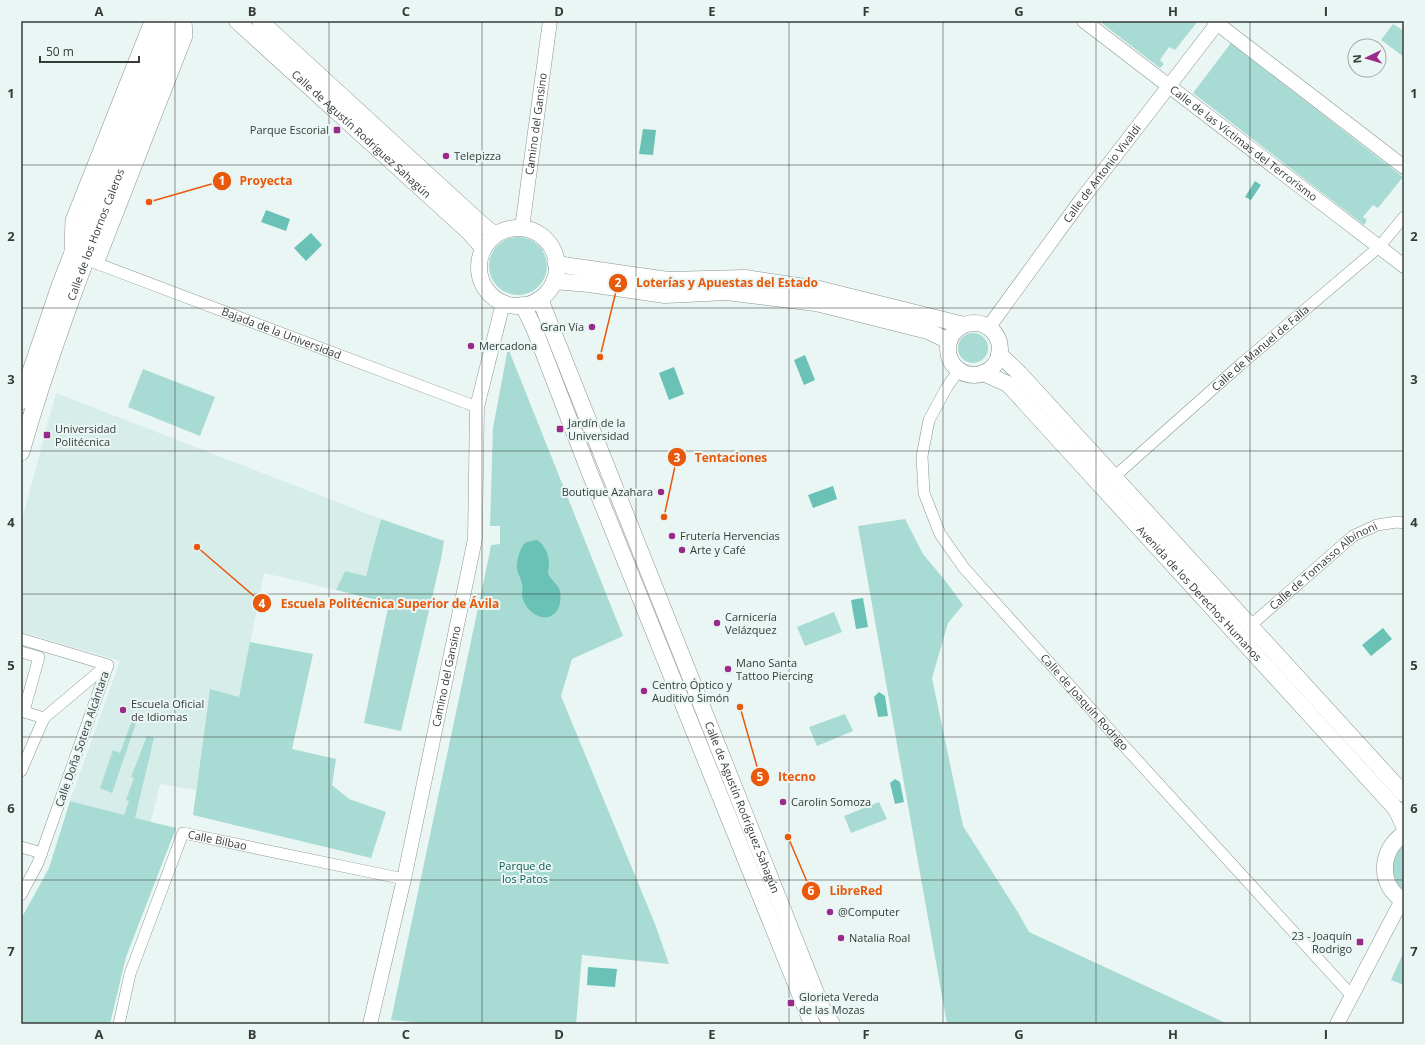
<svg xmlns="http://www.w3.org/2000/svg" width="1425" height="1045" viewBox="0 0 1425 1045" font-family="'Open Sans',sans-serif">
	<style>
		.built { fill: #d7ede9 }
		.green { fill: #a8dbd3 }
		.water { fill: #6ac2b6 }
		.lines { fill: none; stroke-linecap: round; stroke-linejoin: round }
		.minor-casing { stroke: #8a9593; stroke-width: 12 }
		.tertiary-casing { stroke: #8a9593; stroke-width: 15 }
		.secondary-casing { stroke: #8a9593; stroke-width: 17 }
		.primary-casing { stroke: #8a9593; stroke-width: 18 }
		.minor { stroke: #fff; stroke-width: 11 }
		.tertiary { stroke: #fff; stroke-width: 14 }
		.secondary { stroke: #fff; stroke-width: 16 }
		.primary { stroke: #fff; stroke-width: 17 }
		.grid { fill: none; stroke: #363b3a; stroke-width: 1; stroke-opacity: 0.55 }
		.poi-dot { fill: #992a89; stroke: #eaf6f4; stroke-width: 1.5 }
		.labels { text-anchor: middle; stroke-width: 4; stroke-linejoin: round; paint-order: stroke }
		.street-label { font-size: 11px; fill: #363b3a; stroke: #eaf6f4 }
		.poi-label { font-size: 11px; fill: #363b3a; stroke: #eaf6f4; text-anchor: start }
		.park-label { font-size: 11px; fill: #125c54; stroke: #eaf6f4 }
		.leader { fill: none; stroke: #e8590c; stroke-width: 1.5 }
		.callout-dot { fill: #e8590c; stroke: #eaf6f4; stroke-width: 1.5 }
		.mark-label { font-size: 12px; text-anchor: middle; font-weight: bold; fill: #fff }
		.callout-label { font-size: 12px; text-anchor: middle; font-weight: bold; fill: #e8590c; stroke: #eaf6f4; stroke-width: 4; stroke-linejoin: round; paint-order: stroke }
		.neatline { fill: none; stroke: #363b3a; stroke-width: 1.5 }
		.grid-label { font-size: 13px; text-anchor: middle; font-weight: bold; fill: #363b3a }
	</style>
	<rect width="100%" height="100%" fill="#eaf6f4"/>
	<path class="built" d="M56,393L381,519L366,576L345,571L336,590L264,573L239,698L210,689L196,790L160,784L150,825L70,801L120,661L21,632V523Z"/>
	<path class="green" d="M1099,21H1198L1175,50L1169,47L1160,60L1164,64L1160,68Z
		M1393,24L1404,31V57L1381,40Z
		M1231,43L1403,177L1378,208L1373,205L1363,217L1367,220L1364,225L1193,93Z
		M489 266a29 29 0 1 1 58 0a29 29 0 1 1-58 0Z
		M958 348a15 15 0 1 1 30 0a15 15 0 1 1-30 0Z
		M508,348L623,636L572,659L561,696L655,924L669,964L582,955L576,1024H433L391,1020L489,556L491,545L500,544V526H490L493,428Z
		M143,369L215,397L200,436L128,407Z
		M381,519L444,541L441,559L401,731L364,723L389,603L336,590L345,571L366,576Z
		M905,519L923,554L947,583L963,605L948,623L932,678L963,826L1019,914L1029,932L1228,1024H947L858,526Z
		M834,612L842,632L805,646L797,627Z
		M250,642L313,654L292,749L336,759L332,785L349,799L386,812L371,858L193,815L210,689L239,697Z
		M845,714L853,731L817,746L809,727Z
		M133,718L137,720L112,793L100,788L113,750L120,753Z
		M147,736L154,738L135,818L176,828L126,957L110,1024H21V919L49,868L70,801L124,815L129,801L126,800L134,778L131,777Z
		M879,802L887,819L851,833L844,816Z
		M1404,844V890L1400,888L1394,881L1391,862L1400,846Z
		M1404,951V985L1391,980Z"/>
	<path class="water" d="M643,129L656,130L653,155L639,154Z
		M1255,181L1261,185L1251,200L1245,197Z
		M266,210L290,219L286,231L261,222Z
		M311,233L322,245L306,261L294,248Z
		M805,355L815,380L804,385L794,360Z
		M674,367L684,394L669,400L659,373Z
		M833,486L837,499L813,508L808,495Z
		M537,540C545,545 549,555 549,564C549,567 548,570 548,573C550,579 556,583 559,588C562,597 561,611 551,616C539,622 524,608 522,596C522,592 523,588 522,584C521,579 518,574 517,569C516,562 520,548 525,543C529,541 533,541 537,540Z
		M863,598L868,627L856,629L851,600Z
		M1383,628L1392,639L1371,656L1362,645Z
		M879,692L885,696L888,716L878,717L874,697Z
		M895,779L900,782L904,802L895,804L890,783Z
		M588,967L617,969L615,987L587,985Z"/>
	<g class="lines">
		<defs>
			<g id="minor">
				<path d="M70,251L71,220L150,21"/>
				<path id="s1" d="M85,259L477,407"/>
				<path d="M98,264L187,36L186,21"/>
				<path id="s2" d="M959,370L947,387L929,420L922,456L924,493L940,534L964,568L1125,747L1352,996"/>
				<path id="s3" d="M1114,477L1240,365L1379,247L1404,217"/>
				<path id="s4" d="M1251,625L1353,536L1377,525L1397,522L1404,523"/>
				<path d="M21,639L108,665L38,863L21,895"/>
				<path d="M21,652L39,657L24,711"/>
				<path d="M21,711L44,718L107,665"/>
				<path d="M21,771L44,718"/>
				<path d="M21,847L42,853"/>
				<path id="s5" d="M119,1024L130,974L183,833L404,879"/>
			</g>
			<g id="tertiary">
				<path id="s6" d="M1084,21L1404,266"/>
				<path d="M1214,21L1404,167"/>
				<path id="s7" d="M522,228L550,21"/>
				<path id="s8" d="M988,328L1082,199L1219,21"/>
				<path id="s9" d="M370,1024L404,879L475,539L477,407L503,303"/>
				<path d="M1337,1024L1402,900"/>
			</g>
			<g id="secondary">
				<path id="s10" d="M237,21L468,231L483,248"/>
				<path d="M260,21L478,221L495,235"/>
				<circle cx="518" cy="267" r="39"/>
				<path d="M556,264L668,280L745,278L819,289L964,325"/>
				<path d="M554,281L589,284L665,295L727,292L816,303L928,331L949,341"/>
				<path id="s11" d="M540,299L822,1008L832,1024"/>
				<path d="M523,305L534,328L589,471L812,1024"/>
				<circle cx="974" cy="349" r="26"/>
				<path d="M999,354L1019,373L1404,794"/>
				<path id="s12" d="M983,373L1008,384L1396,809L1404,826"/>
				<path d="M1404,834C1379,850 1378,886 1404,901"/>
			</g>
			<g id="primary">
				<path d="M21,401L60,286L163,21"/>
				<path id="s13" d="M21,452C62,308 121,170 176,31L182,21"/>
			</g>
		</defs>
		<use href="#minor" class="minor-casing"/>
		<use href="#tertiary" class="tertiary-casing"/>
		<use href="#secondary" class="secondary-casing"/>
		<use href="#primary" class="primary-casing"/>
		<use href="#minor" class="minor"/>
		<use href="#tertiary" class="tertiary"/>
		<use href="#secondary" class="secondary"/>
		<use href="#primary" class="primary"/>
	</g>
	<path class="grid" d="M175,21V1024M329,21V1024M482,21V1024M636,21V1024M789,21V1024M943,21V1024M1096,21V1024M1250,21V1024M21,165H1404M21,308H1404M21,451H1404M21,594H1404M21,737H1404M21,880H1404"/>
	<g class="poi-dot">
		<rect x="333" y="126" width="8" height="8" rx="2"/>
		<circle cx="446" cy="156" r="4"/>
		<circle cx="592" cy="327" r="4"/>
		<circle cx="471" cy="346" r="4"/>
		<rect x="556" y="425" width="8" height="8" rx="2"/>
		<rect x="43" y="431" width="8" height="8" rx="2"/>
		<circle cx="661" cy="492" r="4"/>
		<circle cx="672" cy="536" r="4"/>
		<circle cx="682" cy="550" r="4"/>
		<circle cx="717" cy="623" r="4"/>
		<circle cx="728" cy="669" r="4"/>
		<circle cx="644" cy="691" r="4"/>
		<circle cx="123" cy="710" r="4"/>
		<circle cx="783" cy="802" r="4"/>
		<circle cx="830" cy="912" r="4"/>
		<circle cx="841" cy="938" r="4"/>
		<rect x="1356" y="938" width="8" height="8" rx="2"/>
		<rect x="787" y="999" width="8" height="8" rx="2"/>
	</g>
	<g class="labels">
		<g class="street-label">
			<text dy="4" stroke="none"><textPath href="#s7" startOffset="105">Camino del Gansino</textPath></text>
			<text dy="4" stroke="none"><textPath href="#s10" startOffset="168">Calle de Agustín Rodríguez Sahagún</textPath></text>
			<text dy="4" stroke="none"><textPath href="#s6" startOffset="201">Calle de las Víctimas del Terrorismo</textPath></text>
			<text dy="4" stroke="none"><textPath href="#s8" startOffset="192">Calle de Antonio Vivaldi</textPath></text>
			<text dy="4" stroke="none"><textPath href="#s13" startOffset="230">Calle de los Hornos Caleros</textPath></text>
			<text dy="4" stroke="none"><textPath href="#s1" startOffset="210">Bajada de la Universidad</textPath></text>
			<text dy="4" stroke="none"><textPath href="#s3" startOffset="195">Calle de Manuel de Falla</textPath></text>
			<text dy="4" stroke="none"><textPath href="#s4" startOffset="94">Calle de Tomasso Albinoni</textPath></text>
			<text dy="4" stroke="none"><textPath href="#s12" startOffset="311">Avenida de los Derechos Humanos</textPath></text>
			<text dy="4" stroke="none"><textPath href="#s9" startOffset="356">Camino del Gansino</textPath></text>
			<text dy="4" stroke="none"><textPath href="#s2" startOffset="398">Calle de Joaquín Rodrigo</textPath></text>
			<text transform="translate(82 739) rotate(-71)" y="4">Calle Doña Sotera Alcántara</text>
			<text dy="4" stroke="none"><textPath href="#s11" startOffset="547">Calle de Agustín Rodríguez Sahagún</textPath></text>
			<text dy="4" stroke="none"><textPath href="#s5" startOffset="237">Calle Bilbao</textPath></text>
		</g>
		<g class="poi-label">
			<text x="329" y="134" text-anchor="end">Parque Escorial</text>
			<text x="454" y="160">Telepizza</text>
			<text x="584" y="331" text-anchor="end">Gran Vía</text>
			<text x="479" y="350">Mercadona</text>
			<text x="568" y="427">Jardín de la<tspan x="568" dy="13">Universidad</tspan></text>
			<text x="55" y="433">Universidad<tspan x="55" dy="13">Politécnica</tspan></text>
			<text x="653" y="496" text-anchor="end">Boutique Azahara</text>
			<text x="680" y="540">Frutería Hervencias</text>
			<text x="690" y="554">Arte y Café</text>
			<text x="725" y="621">Carnicería<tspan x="725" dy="13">Velázquez</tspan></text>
			<text x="736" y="667">Mano Santa<tspan x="736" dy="13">Tattoo Piercing</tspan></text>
			<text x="652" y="689">Centro Óptico y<tspan x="652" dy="13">Auditivo Simón</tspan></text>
			<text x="131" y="708">Escuela Oficial<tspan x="131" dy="13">de Idiomas</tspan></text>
			<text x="791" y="806">Carolin Somoza</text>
			<text x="838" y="916">@Computer</text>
			<text x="1352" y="940" text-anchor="end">23 - Joaquín<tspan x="1352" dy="13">Rodrigo</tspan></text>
			<text x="849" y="942">Natalia Roal</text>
			<text x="799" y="1001">Glorieta Vereda<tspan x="799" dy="13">de las Mozas</tspan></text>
		</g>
		<g class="park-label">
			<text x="525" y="870">Parque de<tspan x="525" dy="13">los Patos</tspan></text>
		</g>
	</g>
	<path class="leader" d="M149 202L222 181M600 357L618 283M664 517L677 457M197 547L262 603M740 707L760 777M788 837L811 891"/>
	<g class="callout-dot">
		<circle cx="149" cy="202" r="4"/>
		<circle cx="600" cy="357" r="4"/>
		<circle cx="664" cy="517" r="4"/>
		<circle cx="197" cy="547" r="4"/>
		<circle cx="740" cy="707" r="4"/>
		<circle cx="788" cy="837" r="4"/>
		<circle cx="222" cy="181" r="10"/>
		<circle cx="618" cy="283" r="10"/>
		<circle cx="677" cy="457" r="10"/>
		<circle cx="262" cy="603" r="10"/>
		<circle cx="760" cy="777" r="10"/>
		<circle cx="811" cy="891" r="10"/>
	</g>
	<g class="mark-label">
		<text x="222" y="185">1</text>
		<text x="618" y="287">2</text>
		<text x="677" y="462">3</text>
		<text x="262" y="608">4</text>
		<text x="760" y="781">5</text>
		<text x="811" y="895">6</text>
	</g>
	<g class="callout-label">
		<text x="266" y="185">Proyecta</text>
		<text x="727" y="287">Loterías y Apuestas del Estado</text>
		<text x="731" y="462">Tentaciones</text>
		<text x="390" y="608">Escuela Politécnica Superior de Ávila</text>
		<text x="797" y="781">Itecno</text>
		<text x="856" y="895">LibreRed</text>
	</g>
	<rect width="1425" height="1045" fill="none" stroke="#eaf6f4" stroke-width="44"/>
	<g transform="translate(1367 58) rotate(265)"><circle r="19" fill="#eaf6f4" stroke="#a2abaa"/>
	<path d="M0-3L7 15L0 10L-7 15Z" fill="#992a89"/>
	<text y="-6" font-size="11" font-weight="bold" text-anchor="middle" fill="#363b3a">N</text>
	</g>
	<path d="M40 56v6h99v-6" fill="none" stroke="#363b3a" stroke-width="2"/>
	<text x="46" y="56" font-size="12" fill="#363b3a" stroke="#eaf6f4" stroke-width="3" paint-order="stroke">50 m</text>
	<rect x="22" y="22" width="1381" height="1001" class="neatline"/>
	<g class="grid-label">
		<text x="99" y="16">A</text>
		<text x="252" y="16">B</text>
		<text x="406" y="16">C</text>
		<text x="559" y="16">D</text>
		<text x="712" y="16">E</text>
		<text x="866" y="16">F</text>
		<text x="1019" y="16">G</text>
		<text x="1173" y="16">H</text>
		<text x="1326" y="16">I</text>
		<text x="11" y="98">1</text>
		<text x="1414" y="98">1</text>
		<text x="11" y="241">2</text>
		<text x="1414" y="241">2</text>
		<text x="11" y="384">3</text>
		<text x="1414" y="384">3</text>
		<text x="11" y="527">4</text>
		<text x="1414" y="527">4</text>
		<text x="11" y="670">5</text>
		<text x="1414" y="670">5</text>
		<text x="11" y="813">6</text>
		<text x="1414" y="813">6</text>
		<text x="11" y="956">7</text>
		<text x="1414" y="956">7</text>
		<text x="99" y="1039">A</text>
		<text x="252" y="1039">B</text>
		<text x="406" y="1039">C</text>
		<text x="559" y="1039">D</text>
		<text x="712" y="1039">E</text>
		<text x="866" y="1039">F</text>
		<text x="1019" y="1039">G</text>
		<text x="1173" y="1039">H</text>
		<text x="1326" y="1039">I</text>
	</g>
</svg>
